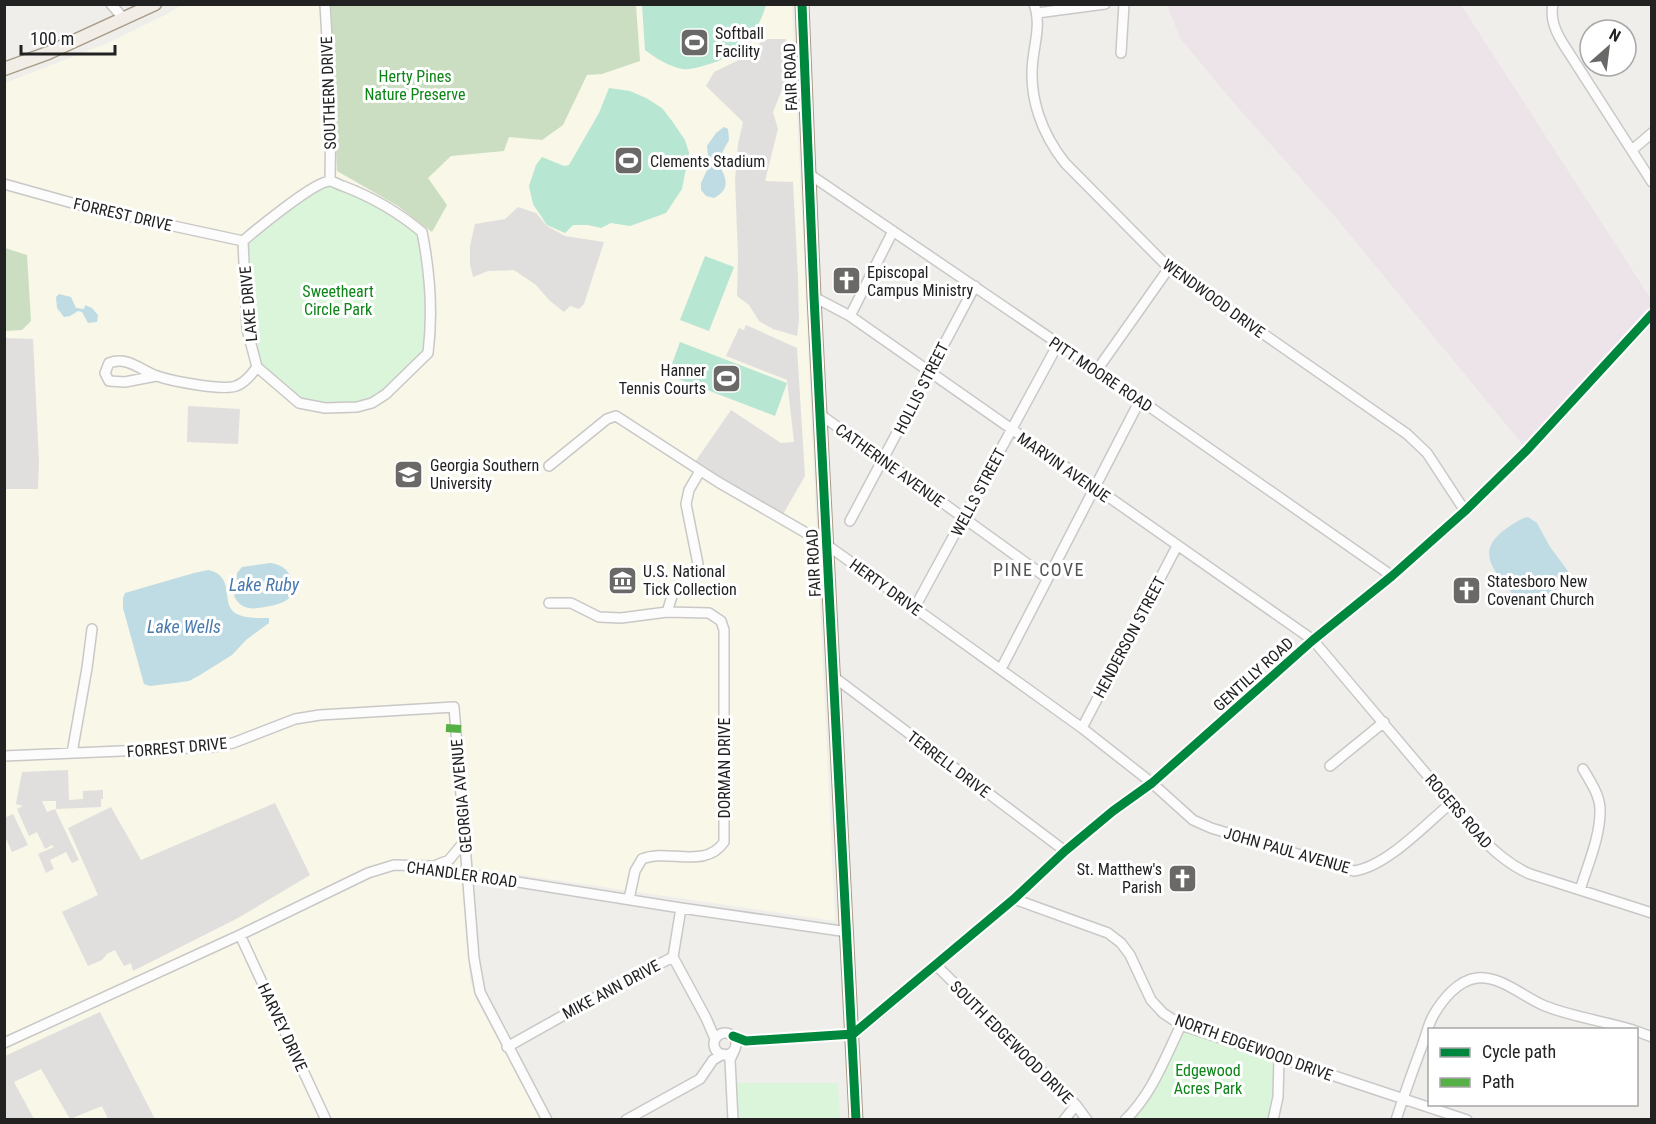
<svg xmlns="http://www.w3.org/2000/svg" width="1656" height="1124" viewBox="0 0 1656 1124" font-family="'Roboto Condensed',sans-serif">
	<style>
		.industrial { fill: #ede4e9 }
		.education { fill: #f8f7e8 }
		.forest { fill: #cbdec1 }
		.park { fill: #daf5da }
		.pitch { fill: #b7e6d2 }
		.parking { fill: #e0dfde }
		.water { fill: #bfdbe3 }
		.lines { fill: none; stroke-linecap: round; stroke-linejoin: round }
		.minor-casing { stroke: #c9c8c7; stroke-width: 12 }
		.major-casing { stroke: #a79c86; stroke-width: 15 }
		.minor { stroke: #fdfcfc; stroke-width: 9 }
		.major { stroke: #f3ede7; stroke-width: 12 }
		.quiet { stroke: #55b145; stroke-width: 8; stroke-dasharray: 15 8; stroke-linecap: butt }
		.cycleway-casing { stroke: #fff; stroke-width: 13 }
		.cycleway { stroke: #00873e; stroke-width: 9 }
		.labels { text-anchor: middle; stroke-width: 6; stroke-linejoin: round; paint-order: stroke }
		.poi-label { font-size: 16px; fill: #222; stroke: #fff; text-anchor: start }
		.park-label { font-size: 16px; fill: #0c8416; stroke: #fff }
		.street-label { font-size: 16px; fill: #222; stroke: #fff }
		.neighbourhood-label { font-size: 18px; letter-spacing: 1.5px; fill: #555; stroke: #fff }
		.water-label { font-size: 18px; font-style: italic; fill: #4a7aab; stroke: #fff }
	</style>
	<rect width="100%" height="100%" fill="#f0eeeb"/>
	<path class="industrial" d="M1167,5H1461L1651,299V314L1527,450L1336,218L1233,102L1180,38Z"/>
	<path class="education" d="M182,5H792L835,921L461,866L470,980L476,999L541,1119L5,1120V83L108,43L167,14Z"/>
	<path class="forest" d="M331,5H636L640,61L602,74L587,75L563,125L542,140L509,137L504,151L451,156L428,178L447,205L432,232L398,206L337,171Z
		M5,248L27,255L31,321L22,330L5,331Z"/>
	<path class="park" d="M330,181L357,191L422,232L425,250L428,353L386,394L357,407L299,403L257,367L247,329L243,241Z
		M1188,1031L1265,1057C1266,1058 1271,1063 1272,1064C1279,1077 1272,1107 1268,1119L1132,1120L1150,1098L1183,1035Z
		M735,1083H838L840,1119H737Z"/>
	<path class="pitch" d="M642,5V4L766,5C757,36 737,57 706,65C699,67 690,70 683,69C670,67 655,58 645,50Z
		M609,88L630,91L646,98L662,108L672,121L685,140L689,153L682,189L666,213L630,226L611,223L601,228L588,225H573L565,233L547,225L533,204L529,186L536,165L542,157L564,166L569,165L599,113Z
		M705,256L734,267L709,331L680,320Z
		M680,342L787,383L775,416L668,375Z"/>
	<path class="parking" d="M768,39H786L785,82L773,112L778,129L765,181L793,182L798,277L799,321L797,336L773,329L759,321L749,305L737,296L738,256L735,180L738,144L743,122L706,86L714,72L753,53L761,42Z
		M518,207L536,213L547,226L565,236L604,242L584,304L579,309L570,306L564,312L549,300L536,285L514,270L488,271L473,277L470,264V246L475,224L505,219Z
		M746,325L797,348L805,476L782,516L695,462L731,410L781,443L794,442L787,380L726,356L739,328L744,330Z
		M5,338L33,339L39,461L38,489H5Z
		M188,406L240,409L238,444L187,442Z
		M68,770L69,800L83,799V791L103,790V799H101V807L56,809V801H42L47,812L55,809L79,860L72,863L66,852L50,860L54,869L46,873L38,854L54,847L52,845L45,849L37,832L29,836L17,809L23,806L16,804L22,772Z
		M275,803L310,875L238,918L133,971L131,963L124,966L115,950L107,954L102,960L88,966L62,912L98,895L68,828L111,807L141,860Z
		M13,814L28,845L12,852L5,836L4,818Z
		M100,1012L155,1119H108L102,1106L70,1119L41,1069L14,1082L34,1119H5V1056Z"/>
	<path class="water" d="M724,127L728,129L729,140L717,162C726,176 732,189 714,198L706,196L701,190V183L709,166L707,146L716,133Z
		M59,294L71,297L76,308L84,309L85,305L92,308L98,315L97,322L88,323L82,312L78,311L70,316L64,317L57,308L56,297Z
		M1528,517L1537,523L1550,547L1568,571L1563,581L1550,597C1542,599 1531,602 1522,600C1513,597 1508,588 1502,581C1485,559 1483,545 1507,528C1515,523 1519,519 1528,517Z
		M270,563C280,564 288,569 291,578C297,598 287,602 270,606C255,609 242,612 234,596L236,591L237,573L242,567Z
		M208,570C236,576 220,602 235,613C245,619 259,618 269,618V623L246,640L232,655L200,675L189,681L175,683L150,686L144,684L123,608V598L125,593L194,573Z"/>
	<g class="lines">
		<defs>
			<path id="minor" d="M111,4L124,19
				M325,4L331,108L330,181
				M1034,4C1041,23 1035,41 1033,59C1028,97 1042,134 1065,163L1169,268L1407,434L1427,453L1465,511
				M1553,4C1550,18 1555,30 1562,42L1652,182
				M1037,13L1105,4
				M1121,53L1124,4
				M1632,150L1652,133
				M809,174L1097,370L1392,576
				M4,184L90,208L243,241
				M243,241C257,229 315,181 330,181C333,181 339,185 343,186C372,197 398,212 422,232C430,272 433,313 428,353L386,394L372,403L357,407L325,408L299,403L257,367
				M243,241L247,329L257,367
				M814,297L850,316L1313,640L1477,834C1493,850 1509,865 1530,874L1652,913
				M850,316L893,231
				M1097,370L1169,268
				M156,376L125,382L109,381L105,373L109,363C128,356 140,370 157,376C171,381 223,391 236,386C245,383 252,374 257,367
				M821,415L1047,578
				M549,466L607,419L616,416L718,482L827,545L1082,728L1152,783L1193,820L1211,828L1354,871C1386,867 1426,824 1451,803
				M850,521L975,286
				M549,603H571L599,617L621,618L667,612L709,613L721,621L724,630V842C705,870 668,848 642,859L635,871L629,899
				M915,607L1058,344
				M667,612L673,593L692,577L698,564L686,504L689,490L700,471
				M1001,669L1140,400
				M834,677L1065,851
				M1082,728L1177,546
				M72,753L87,668L92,629
				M4,756L215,747L233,743L295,719L320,715L454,707L474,958L480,992L547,1120
				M1330,766L1384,722
				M434,866L449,860L464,842
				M1580,890C1588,864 1601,835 1600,808C1599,794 1590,781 1583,769
				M1014,899L1108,933L1121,943L1130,955L1151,1000L1163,1013L1181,1025L1467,1120
				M240,935L326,1120
				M673,957L706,1018L715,1039
				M673,957L681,908
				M936,965L1076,1105L1087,1120
				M1636,1031L1652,1037
				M714 1044a11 11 0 1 1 22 0a11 11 0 1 1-22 0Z
				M733,1036L746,1041L853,1034L879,1013L1014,899L1065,851L1113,811L1152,783L1313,640L1392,576L1465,511L1527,450L1652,314
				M4,1043L240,935L368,873L394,865L430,866L467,874L681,908L848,932
				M507,1047L598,996L673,957
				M626,1120L700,1079L713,1060L723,1054
				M733,1120L730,1060L735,1049
				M1064,1120L1076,1105
				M1125,1120C1152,1094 1165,1058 1181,1025
				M1273,1120L1278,1097L1279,1058
				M1396,1120C1404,1095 1413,1070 1422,1046C1426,1036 1428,1025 1433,1016C1442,1000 1458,980 1477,978C1502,976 1523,997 1545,1006C1573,1017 1604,1021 1633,1030"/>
			<path id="major" d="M802,4L814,297L856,1120
				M4,69L48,53L155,4"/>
		</defs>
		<use href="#minor" class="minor-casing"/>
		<use href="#major" class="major-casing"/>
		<use href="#minor" class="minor"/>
		<use href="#major" class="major"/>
		<path class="quiet" d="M446,728L462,729"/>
		<defs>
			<path id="cycleway" d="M802,4L814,297L856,1120
				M853,1034L1014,899L1065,851L1113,811L1152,783L1313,640L1392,576L1465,511L1527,450L1652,314
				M733,1036L746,1041L853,1034"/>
		</defs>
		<use href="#cycleway" class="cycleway-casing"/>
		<use href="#cycleway" class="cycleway"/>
	</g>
	<defs>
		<symbol id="stadium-square" viewBox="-11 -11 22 22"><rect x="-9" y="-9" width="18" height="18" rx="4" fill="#6a6968" stroke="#fff"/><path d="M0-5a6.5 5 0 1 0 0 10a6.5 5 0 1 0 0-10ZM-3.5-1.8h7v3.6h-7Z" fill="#fff"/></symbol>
		<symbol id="church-square" viewBox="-11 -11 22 22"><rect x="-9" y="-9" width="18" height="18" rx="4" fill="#6a6968" stroke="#fff"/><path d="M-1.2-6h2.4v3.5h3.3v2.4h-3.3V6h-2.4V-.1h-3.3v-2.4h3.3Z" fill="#fff"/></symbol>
		<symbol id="university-square" viewBox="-11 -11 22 22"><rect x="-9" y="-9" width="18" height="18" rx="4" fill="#6a6968" stroke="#fff"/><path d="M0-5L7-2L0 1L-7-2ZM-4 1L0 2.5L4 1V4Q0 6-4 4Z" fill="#fff"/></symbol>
		<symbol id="museum-square" viewBox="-11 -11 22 22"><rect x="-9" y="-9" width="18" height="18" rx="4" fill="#6a6968" stroke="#fff"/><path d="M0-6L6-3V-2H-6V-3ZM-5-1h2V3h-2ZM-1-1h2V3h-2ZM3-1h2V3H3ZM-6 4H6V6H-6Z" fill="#fff"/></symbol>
	</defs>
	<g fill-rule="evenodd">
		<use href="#stadium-square" x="678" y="26" width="33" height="33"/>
		<use href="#stadium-square" x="612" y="144" width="33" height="33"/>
		<use href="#church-square" x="830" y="264" width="33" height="33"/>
		<use href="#stadium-square" x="710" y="362" width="33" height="33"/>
		<use href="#university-square" x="392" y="458" width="33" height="33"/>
		<use href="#museum-square" x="606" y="564" width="33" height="33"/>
		<use href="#church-square" x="1450" y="574" width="33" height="33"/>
		<use href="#church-square" x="1166" y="862" width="33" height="33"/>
	</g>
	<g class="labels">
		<g class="poi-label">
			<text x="715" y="39">Softball<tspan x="715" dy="18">Facility</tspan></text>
			<text x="650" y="167">Clements Stadium</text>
			<text x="867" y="278">Episcopal<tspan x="867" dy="18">Campus Ministry</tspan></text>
			<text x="706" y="376" text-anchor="end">Hanner<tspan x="706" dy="18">Tennis Courts</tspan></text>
			<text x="430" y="471">Georgia Southern<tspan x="430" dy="18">University</tspan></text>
			<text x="643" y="577">U.S. National<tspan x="643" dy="18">Tick Collection</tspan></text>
			<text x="1487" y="587">Statesboro New<tspan x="1487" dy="18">Covenant Church</tspan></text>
			<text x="1162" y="875" text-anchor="end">St. Matthew's<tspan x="1162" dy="18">Parish</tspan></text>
		</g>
		<g class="park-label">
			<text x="415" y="82">Herty Pines<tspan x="415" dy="18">Nature Preserve</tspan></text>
			<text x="338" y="297">Sweetheart<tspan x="338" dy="18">Circle Park</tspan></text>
			<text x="1208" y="1076">Edgewood<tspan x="1208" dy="18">Acres Park</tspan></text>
		</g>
		<g class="street-label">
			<text transform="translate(790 77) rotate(-92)" y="6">FAIR ROAD</text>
			<text transform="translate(328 93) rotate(-92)" y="6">SOUTHERN DRIVE</text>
			<text transform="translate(123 214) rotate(13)" y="6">FORREST DRIVE</text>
			<text transform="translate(1214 298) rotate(36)" y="6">WENDWOOD DRIVE</text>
			<text transform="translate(248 304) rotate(-95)" y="6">LAKE DRIVE</text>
			<text transform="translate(1101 374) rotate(34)" y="6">PITT MOORE ROAD</text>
			<text transform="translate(921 388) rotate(-63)" y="6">HOLLIS STREET</text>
			<text transform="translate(890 465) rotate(36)" y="6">CATHERINE AVENUE</text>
			<text transform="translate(1064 467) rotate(35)" y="6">MARVIN AVENUE</text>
			<text transform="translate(978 492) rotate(-62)" y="6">WELLS STREET</text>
			<text transform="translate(813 563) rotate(-93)" y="6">FAIR ROAD</text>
			<text transform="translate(886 587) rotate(36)" y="6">HERTY DRIVE</text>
			<text transform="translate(1129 637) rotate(-62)" y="6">HENDERSON STREET</text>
			<text transform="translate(1253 674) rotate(-42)" y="6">GENTILLY ROAD</text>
			<text transform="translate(177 747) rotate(-5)" y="6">FORREST DRIVE</text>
			<text transform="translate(949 764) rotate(37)" y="6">TERRELL DRIVE</text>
			<text transform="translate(724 768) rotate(-90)" y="6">DORMAN DRIVE</text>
			<text transform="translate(461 796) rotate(-95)" y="6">GEORGIA AVENUE</text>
			<text transform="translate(1459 811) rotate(49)" y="6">ROGERS ROAD</text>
			<text transform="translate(1287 850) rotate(16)" y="6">JOHN PAUL AVENUE</text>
			<text transform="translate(462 874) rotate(8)" y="6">CHANDLER ROAD</text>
			<text transform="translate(611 989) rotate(-28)" y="6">MIKE ANN DRIVE</text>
			<text transform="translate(283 1027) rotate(65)" y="6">HARVEY DRIVE</text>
			<text transform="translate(1012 1042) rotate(45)" y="6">SOUTH EDGEWOOD DRIVE</text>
			<text transform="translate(1254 1047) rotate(20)" y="6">NORTH EDGEWOOD DRIVE</text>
		</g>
		<g class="neighbourhood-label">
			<text x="1039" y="576">PINE COVE</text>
		</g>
		<g class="water-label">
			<text x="264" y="591">Lake Ruby</text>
			<text x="184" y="633">Lake Wells</text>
		</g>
	</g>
	<rect width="1656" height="1124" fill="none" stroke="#222222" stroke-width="12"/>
	<rect x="1428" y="1028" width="210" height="78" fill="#ffffff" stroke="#a7a7a7" stroke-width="1.5"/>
	<rect x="1440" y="1048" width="30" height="9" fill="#00873e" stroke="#a7a7a7" stroke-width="1.5"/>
	<text x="1482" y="1058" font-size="18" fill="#222222">Cycle path</text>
	<rect x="1440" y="1078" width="30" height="9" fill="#55b145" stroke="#a7a7a7" stroke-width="1.5"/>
	<text x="1482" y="1088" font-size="18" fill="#222222">Path</text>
	<g transform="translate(1608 48) rotate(28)"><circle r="28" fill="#ffffff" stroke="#a7a7a7" stroke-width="1.5"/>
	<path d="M0-4.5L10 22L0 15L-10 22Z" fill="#6a6968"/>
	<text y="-9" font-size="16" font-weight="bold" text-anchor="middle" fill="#222222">N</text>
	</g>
	<path d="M21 45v9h94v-9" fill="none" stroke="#222222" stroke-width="3"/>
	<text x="30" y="45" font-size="18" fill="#222222" stroke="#ffffff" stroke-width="4.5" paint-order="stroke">100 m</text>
</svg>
